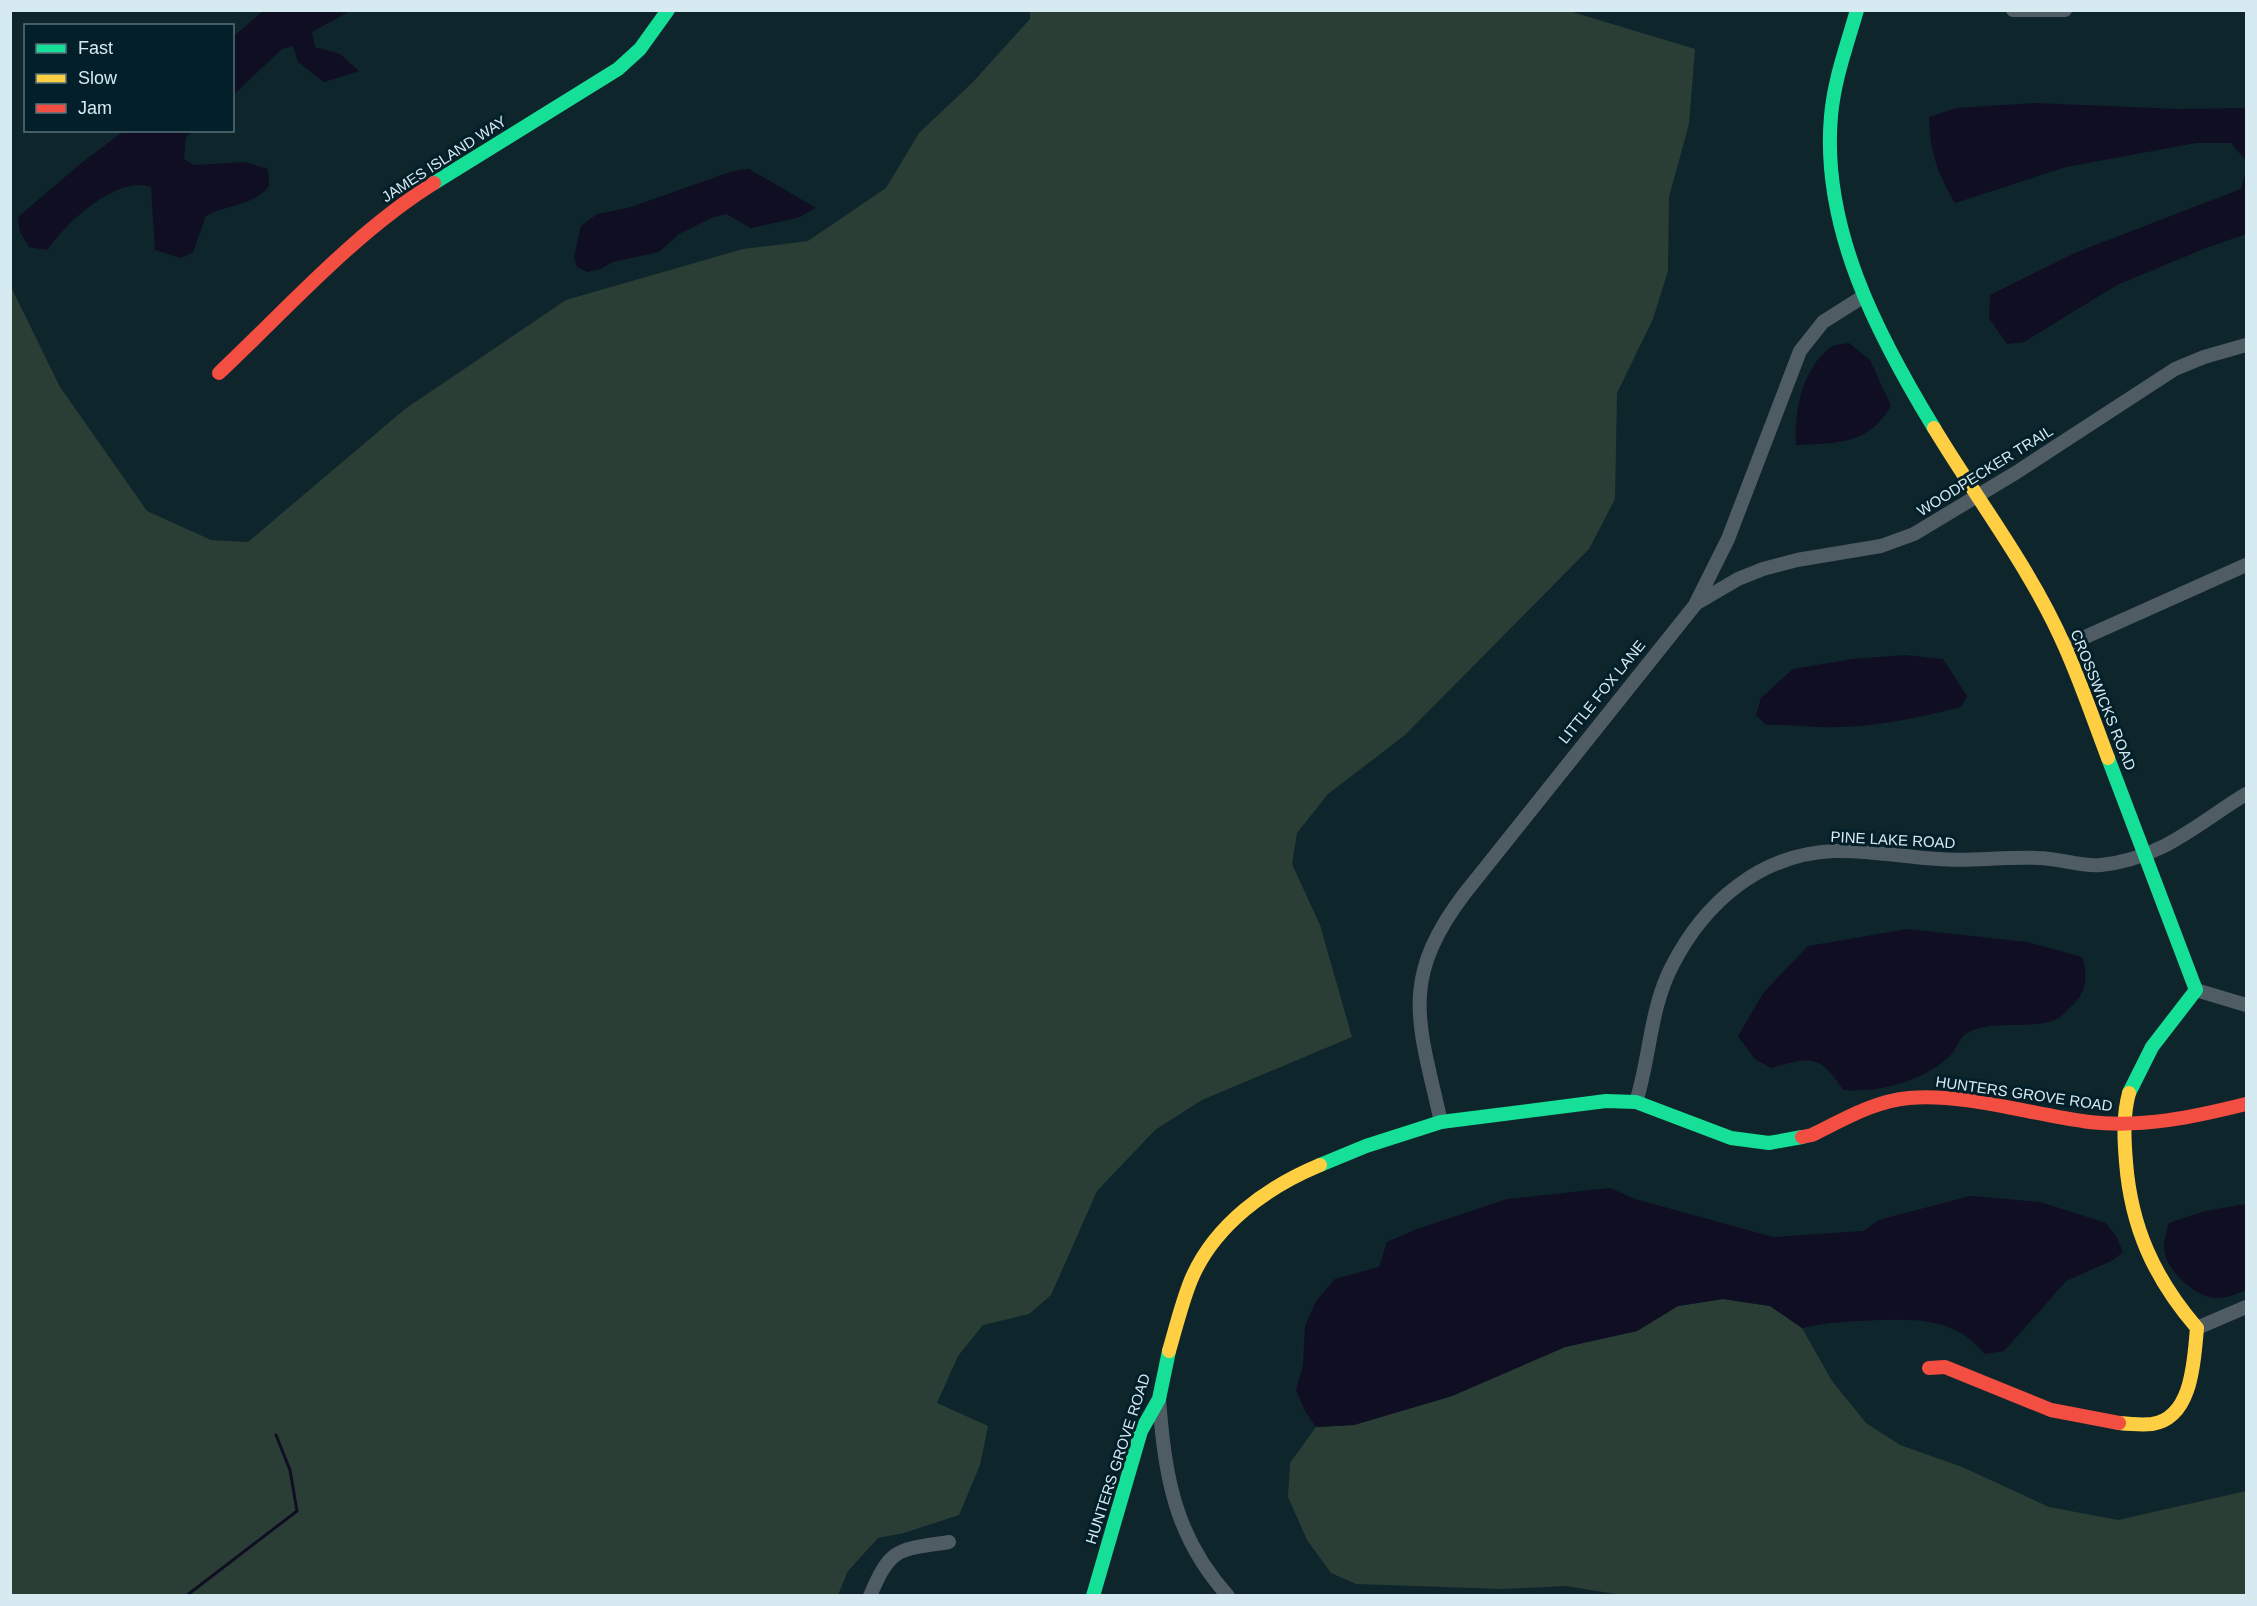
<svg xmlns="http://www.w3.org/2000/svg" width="2257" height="1606" viewBox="0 0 2257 1606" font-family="Helvetica,sans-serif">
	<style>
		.green { fill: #2b3e36 }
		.water { fill: #0f0e23 }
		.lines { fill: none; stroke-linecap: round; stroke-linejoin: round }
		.stream { stroke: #0f0e23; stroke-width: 3 }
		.street { stroke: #505c63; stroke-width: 14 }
		.fast { stroke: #16e098; stroke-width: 14 }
		.slow { stroke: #ffcf43; stroke-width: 14 }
		.jam { stroke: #f24e42; stroke-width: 14 }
		.labels { text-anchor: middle; stroke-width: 6; stroke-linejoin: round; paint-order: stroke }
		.street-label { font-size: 15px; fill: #d6eaf2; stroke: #03202a }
	</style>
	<rect width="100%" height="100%" fill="#0e252b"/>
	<path class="green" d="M1030,11H1569L1695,49L1689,124L1669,197L1668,271L1653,319L1617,393L1615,499L1589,549L1405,735L1328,794L1297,833L1292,864L1320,925L1352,1037L1202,1100L1155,1130L1097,1191L1051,1295L1029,1314L983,1325L958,1356L937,1403L988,1426L980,1465L959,1515L904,1533L878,1538L848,1571L838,1595H11V287L60,387L147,511L211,540L248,542L405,409L566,300L743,249L808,241L886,188L919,133L973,82L1030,19Z
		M1723,1299L1770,1306L1802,1328L1832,1381L1866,1423L1900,1445L1962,1467L2049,1507L2118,1520L2246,1491V1595L1628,1596L1566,1586L1502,1589L1356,1584L1331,1573L1307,1540L1288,1497L1290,1463L1316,1427L1354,1425L1452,1396L1565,1347L1637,1331L1678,1306Z"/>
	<path class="water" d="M263,11H350L312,32L315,47L340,54L359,71L324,82L298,62L293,46L282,49L233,95V37Z
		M2035,103L2177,109L2246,108V161L2231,143H2196L2066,167L1955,203C1938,176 1929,148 1929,117L1957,108Z
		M125,130L193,131L186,137L184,159L194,165L245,162L268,169L269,186C254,206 227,204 206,216L193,252L181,258L155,250L151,187C117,174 65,224 47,250L29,247L20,232L18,217L79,165Z
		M749,169L816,208L797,218L751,228L726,214L711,218L679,234L659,252L612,262L601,269L587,272L577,267L574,257L581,226L597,214L628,208L733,171Z
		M2246,170V234L2206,248L2117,285L2024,342L2007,344L1989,318L1990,295L2077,252L2241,189Z
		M1849,343L1870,360L1891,406C1868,445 1837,443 1796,445C1794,412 1802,368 1831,347C1836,344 1844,344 1849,343Z
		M1905,655L1943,659L1967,696L1961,707C1914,719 1865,729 1817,727C1799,726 1783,724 1766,725L1756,715L1761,698L1793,669L1852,659Z
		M1908,929L2027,942L2082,957C2088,974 2087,990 2074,1004C2069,1008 2063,1016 2057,1019C2031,1031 1988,1018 1966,1034C1959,1038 1956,1050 1950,1056C1923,1081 1880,1093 1843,1090C1820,1054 1810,1057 1771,1068L1755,1059L1738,1036L1764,992L1808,946Z
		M1610,1188L1635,1199L1773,1237L1863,1231L1879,1220L1970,1196L2040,1202L2106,1223L2116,1236L2123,1252L2113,1260L2066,1281L2004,1351L1985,1354C1956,1319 1922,1319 1880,1320C1853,1321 1829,1322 1802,1328L1770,1306L1723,1299L1678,1306L1637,1331L1565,1347L1452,1396L1354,1425L1316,1427L1305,1411L1296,1390L1303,1365L1305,1326L1316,1301L1335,1279L1379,1267L1387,1242L1417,1229L1507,1199Z
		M2246,1204V1290C2237,1294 2225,1299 2214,1298C2193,1295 2164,1269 2164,1246C2164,1239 2167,1230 2169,1223L2205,1211Z"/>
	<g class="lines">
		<path class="stream" d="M186,1596L297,1511L290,1470L276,1435"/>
		<path class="street" d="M2013,10H2065
			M1697,603L1738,579L1763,569L1797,560L1881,546L1914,534L2017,472L2175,369L2204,357L2246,345
			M2065,646L2246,565
			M2196,990L2246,1005
			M1636,1102C1650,1058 1650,1008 1672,966C1704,903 1760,854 1834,851C1868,850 1904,857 1938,859C1971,862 2005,856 2038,858C2060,858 2079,867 2101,865C2162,859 2198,823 2246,794
			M1441,1122C1419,1023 1398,981 1465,893L1695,605L1728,539L1800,351L1823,322L1864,296
			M2197,1328L2246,1307
			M1159,1399C1165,1476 1174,1536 1228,1596
			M870,1596C891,1546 898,1550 949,1542"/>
		<path class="fast" d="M1857,10C1847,45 1834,80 1831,116C1821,228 1878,336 1934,428
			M434,183L618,69L640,49L668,10
			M2108,758L2196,990L2152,1047L2129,1093
			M1320,1165L1366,1146L1441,1122L1606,1101L1636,1102L1731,1138L1769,1143L1802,1137
			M1093,1596L1141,1431L1159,1399L1169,1351"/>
		<path class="slow" d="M1934,428C1978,501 2031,569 2065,647C2081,683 2094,721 2108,758
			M1169,1351C1176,1327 1182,1302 1191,1280C1214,1225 1267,1187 1320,1165
			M2119,1423C2129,1424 2142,1425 2152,1424C2193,1418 2194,1359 2197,1328C2154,1278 2131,1227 2126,1162C2124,1138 2123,1115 2129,1093"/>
		<path class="jam" d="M219,373C287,309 354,233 434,183
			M1802,1137L1812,1135C1843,1120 1874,1101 1909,1098C1965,1093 2033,1115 2089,1122C2143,1128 2194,1117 2246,1104
			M1929,1368L1945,1367L2051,1410L2119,1423"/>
	</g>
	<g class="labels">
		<g class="street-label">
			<text transform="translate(444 159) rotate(-33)" y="5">JAMES ISLAND WAY</text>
			<text transform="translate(1985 471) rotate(-32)" y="5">WOODPECKER TRAIL</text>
			<text transform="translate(1602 692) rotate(-51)" y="5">LITTLE FOX LANE</text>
			<text transform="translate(2103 700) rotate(68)" y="5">CROSSWICKS ROAD</text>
			<text transform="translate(1893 840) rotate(3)" y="5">PINE LAKE ROAD</text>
			<text transform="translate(2024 1094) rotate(8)" y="5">HUNTERS GROVE ROAD</text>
			<text transform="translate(1118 1459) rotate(-72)" y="5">HUNTERS GROVE ROAD</text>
		</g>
	</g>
	<rect width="2257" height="1606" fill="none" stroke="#d6eaf2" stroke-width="24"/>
	<rect x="24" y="24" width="210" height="108" fill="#03202a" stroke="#57717a" stroke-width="1.5"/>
	<rect x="36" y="44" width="30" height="9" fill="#16e098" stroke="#57717a" stroke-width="1.5"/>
	<text x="78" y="54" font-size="18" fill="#d6eaf2">Fast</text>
	<rect x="36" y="74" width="30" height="9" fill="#ffcf43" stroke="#57717a" stroke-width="1.5"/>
	<text x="78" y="84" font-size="18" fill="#d6eaf2">Slow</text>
	<rect x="36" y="104" width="30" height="9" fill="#f24e42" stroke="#57717a" stroke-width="1.5"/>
	<text x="78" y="114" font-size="18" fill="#d6eaf2">Jam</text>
</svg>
